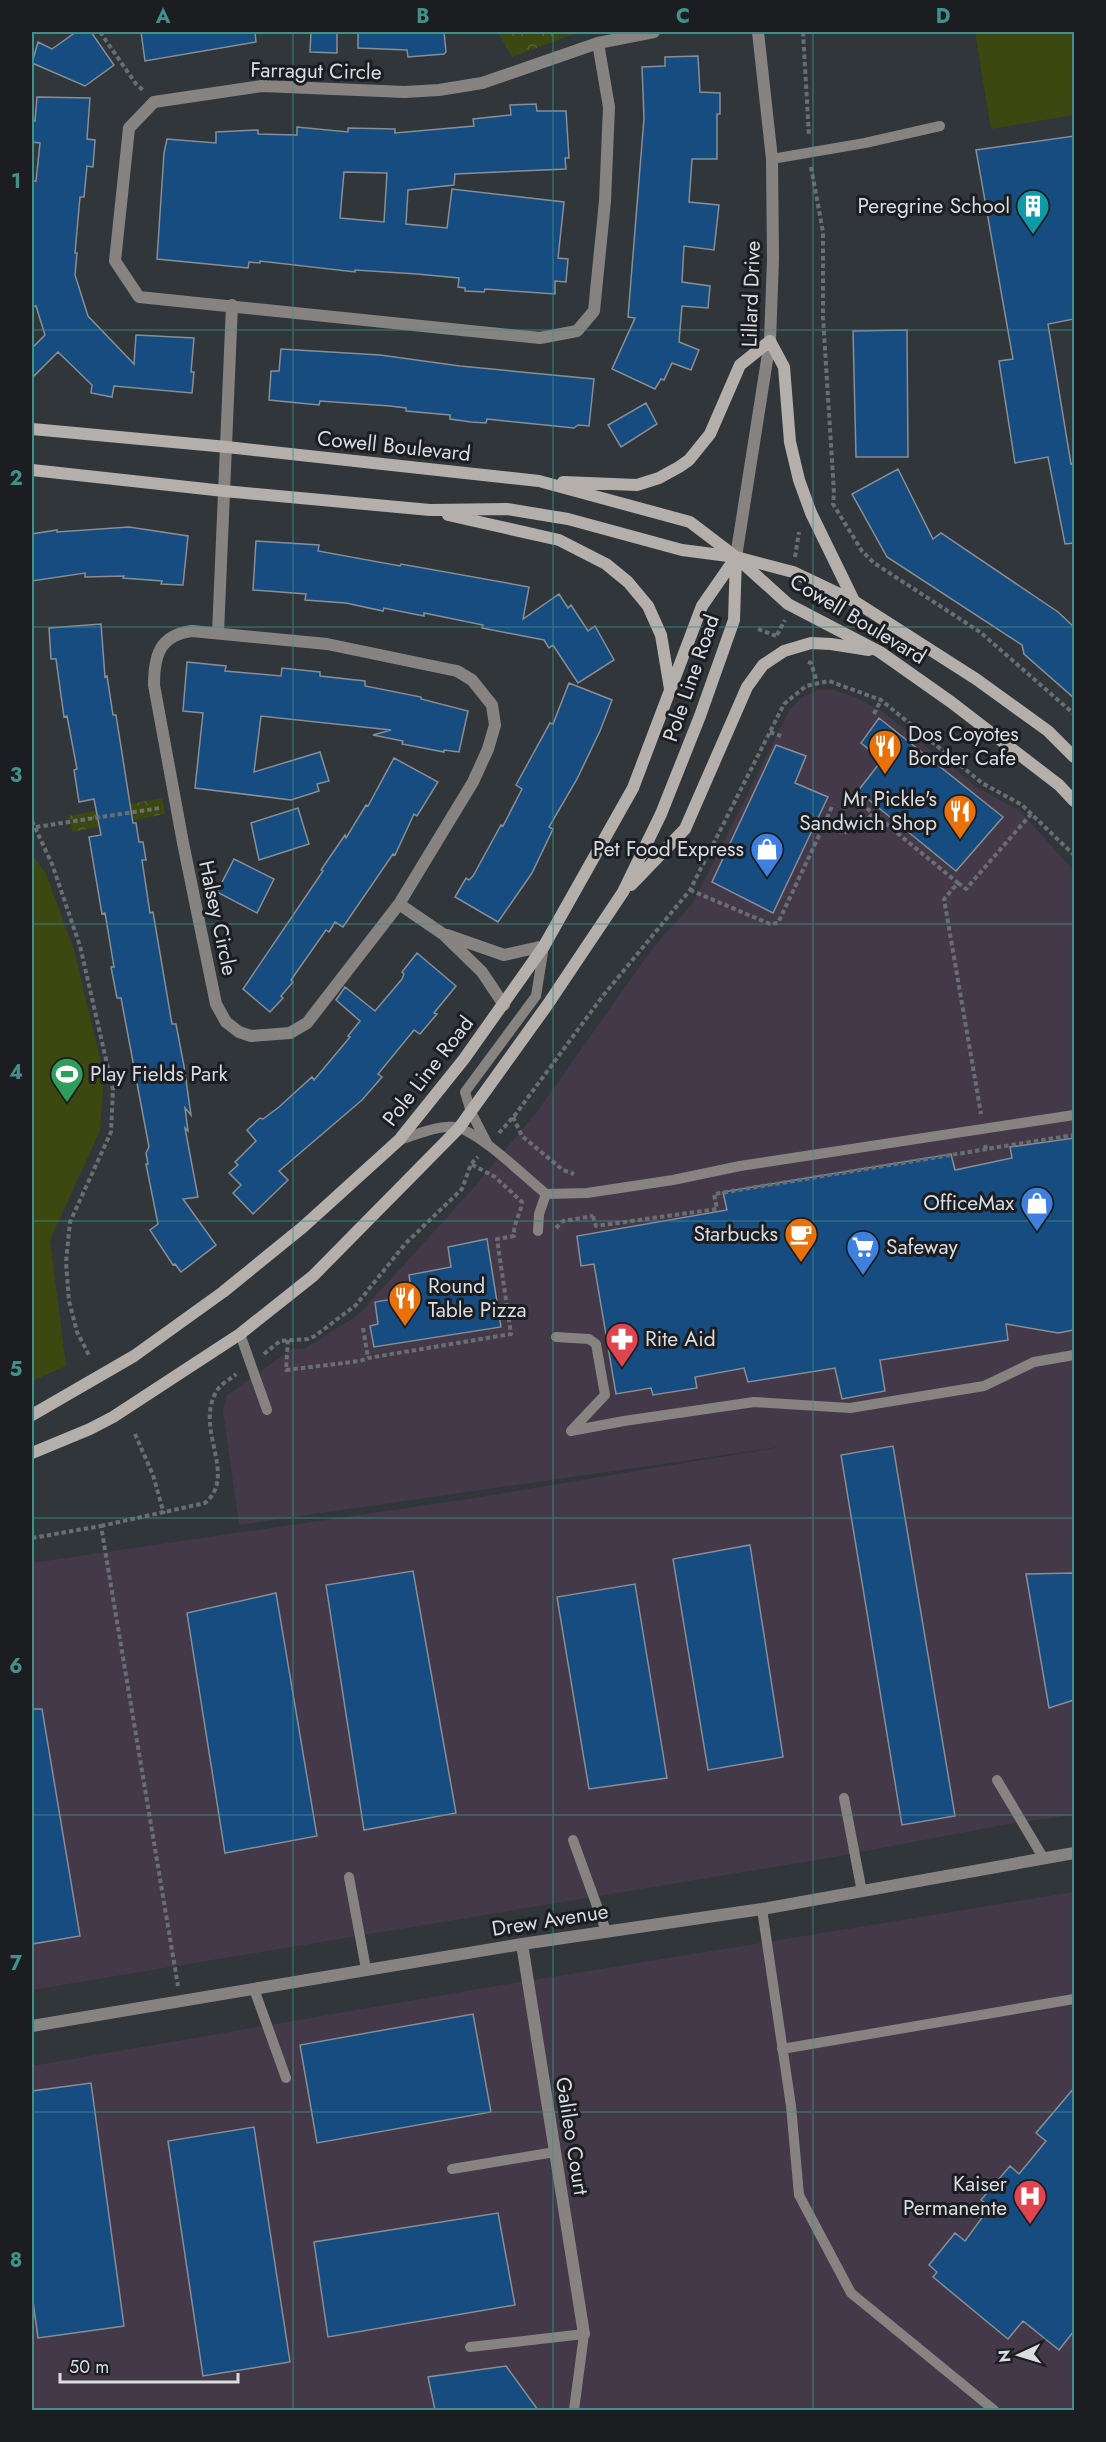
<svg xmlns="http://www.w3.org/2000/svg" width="1106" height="2442" viewBox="0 0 1106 2442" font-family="Jost,sans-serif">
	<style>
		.commercial { fill: #433948 }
		.park { fill: url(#park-crowns) }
		.pitch { fill: #3c4810 }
		.building { fill: #164c7f; stroke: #888e95; stroke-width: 1.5; fill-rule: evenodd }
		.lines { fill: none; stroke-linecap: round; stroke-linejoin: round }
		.path { stroke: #6a6e73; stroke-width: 4; stroke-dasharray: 4.5 3; stroke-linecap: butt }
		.service { stroke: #878381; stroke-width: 10 }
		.minor { stroke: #878381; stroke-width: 12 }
		.tertiary { stroke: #878381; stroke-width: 12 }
		.secondary { stroke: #b5afac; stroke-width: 12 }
		.grid { fill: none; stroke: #42908a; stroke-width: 1.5; stroke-opacity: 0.55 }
		.labels { text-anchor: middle; stroke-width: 6; stroke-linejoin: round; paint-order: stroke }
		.street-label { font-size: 21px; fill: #d9dce0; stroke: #1b1d20 }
		.poi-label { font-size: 21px; fill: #d9dce0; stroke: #1b1d20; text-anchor: end }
		.neatline { fill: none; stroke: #42908a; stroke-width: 2 }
		.grid-label { font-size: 20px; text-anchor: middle; font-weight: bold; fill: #42908a }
	</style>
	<defs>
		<pattern id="park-crowns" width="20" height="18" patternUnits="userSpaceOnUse" patternTransform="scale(1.5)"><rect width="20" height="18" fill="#3c4810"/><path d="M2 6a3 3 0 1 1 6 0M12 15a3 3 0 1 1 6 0" fill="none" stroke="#586232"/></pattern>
	</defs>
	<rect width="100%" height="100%" fill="#31363b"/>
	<path class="commercial" d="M817,690H833L857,698L883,712L978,788L1020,811L1074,871V1815L1014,1823L834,1857L32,1990V1563L468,1499L786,1446L239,1525L223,1411L227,1395L292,1349H305L359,1314L468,1194L536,1113L652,949L693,903L790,709L801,698Z
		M1074,1892V2410H32V2066L478,1989Z"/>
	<path class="park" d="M498,32H579L512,57Z
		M162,798L165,814L72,832L69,816Z"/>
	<path class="pitch" d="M975,32H1074V115L991,129Z
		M32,855L46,874L74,950L104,1075L100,1131L50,1240L66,1366L32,1381Z"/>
	<path class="building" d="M76,32H91L114,65L85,86L32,63L38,42L52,49Z
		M141,32H255L256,42L145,61Z
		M311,32H337V53L310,52Z
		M358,32H444L446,52L444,54L408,57L407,50L358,48Z
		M698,56L700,92L720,93V114H717V159H692L689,202L719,205L714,250L684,246L682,282L710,286L708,308L682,306L679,342L699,350L691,370L672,363L664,380L661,379L655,389L612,369L635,318L628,317L644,118L642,67L665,66V57Z
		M37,97L90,98L87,139L95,140L93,167L87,166L84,197H80L75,253H77L75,275L88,316L134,364L136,335L194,338L191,372H194L192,393L114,386L112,397L91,393L92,385L58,352L32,378V348L45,335L36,306L32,307V181H36L40,143L32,142V121H35Z
		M536,104L537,111H566L569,158H565L566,169L455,174L454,185L408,190L406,224L447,228L452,189L564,202L558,258L568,259L566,282L555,281V294L485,289L484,292L465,291V288L458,287L459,278L417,274L355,270V272L260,261V263L249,262L248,268L157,259L164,153L167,139L216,143V132L258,130V134L297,135V127L348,132V128L395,129V133L474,126L473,119L511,115L510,105ZM344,172L387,173L384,222L340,218Z
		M1074,136V319L1048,324L1071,464L1074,463V543L1065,544L1048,457L1015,463L999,361L1013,359L976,150Z
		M907,330L908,457H856L853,331Z
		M281,349L380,355L460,366L594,379L589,426L578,425L574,428L487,419L486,423L471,422L450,419V415L406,411V408L390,406L320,401L319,405L269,400L271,371H279Z
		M646,403L657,424L621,447L608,425Z
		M898,469L933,539L941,533L1058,612L1074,627V698L1024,654L1022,645L887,557L852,494Z
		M129,527L188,536L183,585L161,584L162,581L123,578L124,576L85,577V573L32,581V534L57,530V532Z
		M256,541L319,545L318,551L400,566L401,564L529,587L523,619L559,594L568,608L571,605L588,631L595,626L614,660L578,683L553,645L549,648L544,640L482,628L483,625L424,613V616L384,608L383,611L346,603L305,600L306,594L253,590Z
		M101,624L105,677L107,676L113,715H116L133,823H136L139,842H143L146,860H142L150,913L153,912L172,1024H176L184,1066L191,1115L185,1108L188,1131L185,1128L198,1197L183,1199L216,1245L181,1272L175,1264L173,1265L150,1230L158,1224L146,1164H148L146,1153L149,1147L121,998H117L111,967H114L105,913L102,914L89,837L101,835L94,799L79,802L74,770L77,769L67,716L64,717L56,659H51L49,628Z
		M187,662L226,666L225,671L281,676L282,668L320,672V676L365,681V686L421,697V699L468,711L459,752L444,750V752L402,744L403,741L373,735L391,730L261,716L254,772L320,752L329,781L317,784L319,791L291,800L195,788L203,713L183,711Z
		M569,683L612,700L600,731L577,779L549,827L553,829L532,873L498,922L455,897L466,878L469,880L473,876L501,825L503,826L522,789L516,785L550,723L553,724Z
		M879,718L1003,817L956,871L858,791L882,760L861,743Z
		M776,745L806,756L795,783L828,797L773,913L712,882Z
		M394,758L438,782L417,816L414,814L395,855L393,854L343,927L335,922L329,932L326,930L291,980L293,982L281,996L283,998L270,1012L243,989L323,871L321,870L345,835L346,838L366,805L368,806Z
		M298,808L309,844L259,860L251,823Z
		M234,859L274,879L257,913L217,892Z
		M417,953L456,986L434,1013L437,1014L420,1034L414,1030L378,1074L382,1077L362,1100L279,1171L288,1180L253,1214L233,1193L241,1185L229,1173L238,1165L235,1162L256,1141L247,1130L260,1118L263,1119L279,1107L312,1077L314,1080L350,1037L348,1036L360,1021L336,1000L345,987L375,1011L402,979L404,974L402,972Z
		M1074,1138V1330L1058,1333L1006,1324L1008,1340L880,1360L885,1391L842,1399L835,1368L748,1382L744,1368L695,1377L697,1388L653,1395L651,1388L616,1394L594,1264L581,1266L577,1236L727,1210L723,1192L951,1154L955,1170L1012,1158L1010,1147Z
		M487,1239L501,1327L374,1347L370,1326L378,1324L375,1302L412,1296L409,1275L451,1267L448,1247Z
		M893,1446L955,1816L902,1825L841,1455Z
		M750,1545L783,1757L708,1770L673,1559Z
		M413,1571L456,1813L364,1830L326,1585Z
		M1074,1573V1700L1049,1708L1026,1574Z
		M635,1584L667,1778L589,1789L557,1597Z
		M276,1593L317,1836L225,1853L187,1613Z
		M32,1709H42L80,1936L32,1944Z
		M473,2014L491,2112L317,2143L300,2045Z
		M91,2083L124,2326L38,2338L32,2294V2091Z
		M1074,2088V2331L1059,2350L1023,2321L1008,2339L933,2277L937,2272L929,2265L955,2233L965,2241L990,2207L981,2200L1010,2166L1019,2174L1046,2141L1036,2133Z
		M254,2127L290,2362L203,2376L168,2141Z
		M498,2213L515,2305L328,2337L314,2242Z
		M506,2366L538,2410H435L428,2377Z"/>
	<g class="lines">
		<path class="path" d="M100,32L136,84L144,91
			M803,32L809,136
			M811,167L823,232V317L834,493L833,504L862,551L874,563L980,632L1074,714
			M795,557L799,532
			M758,629L776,636
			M777,635L785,620
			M808,662L811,663L817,682
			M874,714L881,700
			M770,732L781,736
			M855,799L873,813
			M32,821L52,864L80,946L113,1090L111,1132L70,1222L66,1262L69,1301L77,1332L90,1357
			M824,825L833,804
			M36,827L160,808
			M958,883L966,889L1031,814
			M690,890L770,924L778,923L824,825L844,833L862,826L873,813L958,883L944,899L981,1114
			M513,1117L522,1136L563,1170L574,1174
			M499,1133L515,1115L602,997L690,890L784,704L806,686L829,681L881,700L982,783L1022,805L1074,855
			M985,1145L986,1149L1074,1135
			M593,1216L596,1226L717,1209L714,1194L987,1149
			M556,1228L563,1221L593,1216
			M363,1328L368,1358
			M288,1340L286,1370L360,1361L368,1358L511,1334L497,1239L514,1236C513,1223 521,1214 522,1202L495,1177L471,1164
			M264,1354L280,1341L308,1339L315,1336L356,1305L405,1244L462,1189L471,1164L478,1157
			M135,1434L153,1475L164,1514
			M101,1526L205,1503C239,1474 192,1428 218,1389C222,1383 231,1379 236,1374
			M32,1538L101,1526L178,1986"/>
		<path class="service" d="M772,159L865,143L940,126
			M399,1140C416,1135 442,1123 459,1128C484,1136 525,1177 546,1194L539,1214L538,1231
			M488,1145L471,1112L465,1092L536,996L544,946
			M546,1194L587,1193L673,1180L740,1166L1074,1115
			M240,1334L267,1410
			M556,1337L589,1339L596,1344L605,1395L571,1431
			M571,1431L624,1421L754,1402L850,1408L984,1386L1034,1362L1074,1355
			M997,1780L1044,1859
			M844,1798L862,1892
			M573,1840L606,1931
			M349,1877L366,1969
			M762,1909L791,2106L799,2195L851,2293L994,2410
			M254,1989L286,2078
			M782,2049L1074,1999
			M452,2169L555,2152
			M470,2347L584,2334L574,2410"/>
		<path class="minor" d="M598,43L609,107L605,201L594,311L577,331L540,338L139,297L115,261L129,128L154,102L262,86L405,92L439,90L482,83L598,43L654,32
			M192,631L327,644L457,671L472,680L492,705L495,725L488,749L473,782L399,904L307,1023L290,1033L251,1036L239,1032L226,1022L216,1004L183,843L154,685C154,655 160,635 192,631Z
			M218,633L232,305
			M399,904L443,934L482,972L504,1005
			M447,935L504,955L544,946
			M522,1944L584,2334
			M32,2026L522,1944L762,1909L1074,1853"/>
		<path class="tertiary" d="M736,557L770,341L773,259L772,159L758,32"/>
		<path class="secondary" d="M32,429L227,447L539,481L690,522L736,557L788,604L880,652L951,702L1059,785L1074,801
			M32,470L224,491L430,510L507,509L568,519L682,550L736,557L793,572L854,601L976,679L1048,731L1074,757
			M563,482L637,485L659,478L679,467L689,460L710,434L740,365L770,341L784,367L790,442L799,480L811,513L854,601
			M448,515L559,540L606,564L628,582L648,606L661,635L670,689
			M631,885L685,829L747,687L763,665L784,651L811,643L831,644L869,650
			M32,1415L134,1356L223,1292L303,1227L399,1140L464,1059L544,946L633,788L702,606L736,557
			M32,1453L90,1429L113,1417L240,1334L313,1276L459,1128L548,1004L623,892L661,814L700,716L734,620L736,557"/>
	</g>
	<path class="grid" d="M293,32V2410M553,32V2410M813,32V2410M32,330H1074M32,627H1074M32,924H1074M32,1221H1074M32,1518H1074M32,1815H1074M32,2112H1074"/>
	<defs>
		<symbol id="building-pin" viewBox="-11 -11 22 30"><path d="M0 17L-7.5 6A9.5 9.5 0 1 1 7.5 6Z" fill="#0f9aa8" stroke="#1b1d20"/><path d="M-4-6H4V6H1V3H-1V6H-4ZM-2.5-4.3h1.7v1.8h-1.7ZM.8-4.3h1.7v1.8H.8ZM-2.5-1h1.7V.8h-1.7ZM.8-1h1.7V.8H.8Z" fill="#fff"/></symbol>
		<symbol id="restaurant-pin" viewBox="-11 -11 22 30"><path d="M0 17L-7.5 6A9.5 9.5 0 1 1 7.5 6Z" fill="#e8710a" stroke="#1b1d20"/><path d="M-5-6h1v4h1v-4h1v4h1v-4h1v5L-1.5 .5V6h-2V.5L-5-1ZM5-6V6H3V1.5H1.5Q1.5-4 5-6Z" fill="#fff"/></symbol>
		<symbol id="shop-pin" viewBox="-11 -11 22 30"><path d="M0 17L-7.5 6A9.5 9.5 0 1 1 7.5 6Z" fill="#3f7fe0" stroke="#1b1d20"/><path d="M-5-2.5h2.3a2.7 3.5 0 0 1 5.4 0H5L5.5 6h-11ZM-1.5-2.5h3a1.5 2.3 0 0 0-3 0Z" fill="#fff"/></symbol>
		<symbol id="stadium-pin" viewBox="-11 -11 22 30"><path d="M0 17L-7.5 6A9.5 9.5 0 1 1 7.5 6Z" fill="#2e9e5b" stroke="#1b1d20"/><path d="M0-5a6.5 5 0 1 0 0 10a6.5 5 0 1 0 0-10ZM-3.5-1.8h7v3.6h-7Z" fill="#fff"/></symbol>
		<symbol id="cafe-pin" viewBox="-11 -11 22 30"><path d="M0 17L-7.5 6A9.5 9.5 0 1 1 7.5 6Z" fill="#e8710a" stroke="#1b1d20"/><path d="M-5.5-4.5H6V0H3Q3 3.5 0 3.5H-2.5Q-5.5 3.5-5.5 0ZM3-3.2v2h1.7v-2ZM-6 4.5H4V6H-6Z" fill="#fff"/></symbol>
		<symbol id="supermarket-pin" viewBox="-11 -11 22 30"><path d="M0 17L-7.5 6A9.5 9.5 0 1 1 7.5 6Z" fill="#3f7fe0" stroke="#1b1d20"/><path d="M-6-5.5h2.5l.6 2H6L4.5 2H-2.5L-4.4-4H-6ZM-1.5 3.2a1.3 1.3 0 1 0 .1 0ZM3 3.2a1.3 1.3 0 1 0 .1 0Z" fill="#fff"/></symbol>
		<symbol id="pharmacy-pin" viewBox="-11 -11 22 30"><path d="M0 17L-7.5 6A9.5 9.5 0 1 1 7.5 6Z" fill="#e0444e" stroke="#1b1d20"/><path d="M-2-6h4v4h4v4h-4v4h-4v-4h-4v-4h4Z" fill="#fff"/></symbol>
		<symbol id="hospital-pin" viewBox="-11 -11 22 30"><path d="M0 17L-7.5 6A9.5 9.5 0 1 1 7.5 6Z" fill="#e0444e" stroke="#1b1d20"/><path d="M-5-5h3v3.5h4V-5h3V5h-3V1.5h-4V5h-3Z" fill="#fff"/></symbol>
	</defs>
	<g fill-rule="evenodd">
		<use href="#building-pin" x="1014" y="187" width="38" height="52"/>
		<use href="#restaurant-pin" x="866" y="727" width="38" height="52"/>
		<use href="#restaurant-pin" x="941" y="792" width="38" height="52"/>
		<use href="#shop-pin" x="748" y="830" width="38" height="52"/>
		<use href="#stadium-pin" x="48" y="1055" width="38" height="52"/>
		<use href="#shop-pin" x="1018" y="1184" width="38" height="52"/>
		<use href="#cafe-pin" x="782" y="1215" width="38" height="52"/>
		<use href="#supermarket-pin" x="844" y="1228" width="38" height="52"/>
		<use href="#restaurant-pin" x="386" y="1279" width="38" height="52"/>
		<use href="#pharmacy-pin" x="603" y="1320" width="38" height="52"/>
		<use href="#hospital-pin" x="1011" y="2177" width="38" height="52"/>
	</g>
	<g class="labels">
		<g class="street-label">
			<text transform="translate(316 71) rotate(1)" y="7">Farragut Circle</text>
			<text transform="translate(751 294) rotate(-88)" y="7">Lillard Drive</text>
			<text transform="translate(394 446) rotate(6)" y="7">Cowell Boulevard</text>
			<text transform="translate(858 619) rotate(31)" y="7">Cowell Boulevard</text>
			<text transform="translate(691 678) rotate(-71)" y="7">Pole Line Road</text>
			<text transform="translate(218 918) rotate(78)" y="7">Halsey Circle</text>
			<text transform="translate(428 1071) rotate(-52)" y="7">Pole Line Road</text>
			<text transform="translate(550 1920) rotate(-9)" y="7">Drew Avenue</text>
			<text transform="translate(572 2136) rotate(81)" y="7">Galileo Court</text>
		</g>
		<g class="poi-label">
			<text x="1010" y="213">Peregrine School</text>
			<text x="908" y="741" text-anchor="start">Dos Coyotes<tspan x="908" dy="24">Border Cafe</tspan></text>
			<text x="937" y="806">Mr Pickle's<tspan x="937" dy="24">Sandwich Shop</tspan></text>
			<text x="744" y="856">Pet Food Express</text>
			<text x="90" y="1081" text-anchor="start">Play Fields Park</text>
			<text x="1014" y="1210">OfficeMax</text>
			<text x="778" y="1241">Starbucks</text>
			<text x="886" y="1254" text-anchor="start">Safeway</text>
			<text x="428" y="1293" text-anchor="start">Round<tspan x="428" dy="24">Table Pizza</tspan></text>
			<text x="645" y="1346" text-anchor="start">Rite Aid</text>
			<text x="1007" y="2191">Kaiser<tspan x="1007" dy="24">Permanente</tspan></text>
		</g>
	</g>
	<rect width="1106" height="2442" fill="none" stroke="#1b1d20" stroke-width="66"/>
	<g transform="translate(1019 2355) rotate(266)" stroke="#1b1d20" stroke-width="4.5" paint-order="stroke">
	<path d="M0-4.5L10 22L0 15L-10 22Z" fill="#d9dce0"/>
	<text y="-9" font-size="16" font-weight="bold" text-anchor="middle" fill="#d9dce0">N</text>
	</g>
	<path d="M60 2373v9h178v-9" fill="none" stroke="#d9dce0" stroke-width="3"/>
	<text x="69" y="2373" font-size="18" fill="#d9dce0" stroke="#1b1d20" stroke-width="4.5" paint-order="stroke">50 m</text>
	<rect x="33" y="33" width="1040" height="2376" class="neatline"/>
	<g class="grid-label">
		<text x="163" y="23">A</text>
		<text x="423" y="23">B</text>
		<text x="683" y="23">C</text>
		<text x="943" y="23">D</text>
		<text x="16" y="188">1</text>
		<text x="16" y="485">2</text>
		<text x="16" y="782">3</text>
		<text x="16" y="1079">4</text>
		<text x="16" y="1376">5</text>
		<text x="16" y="1673">6</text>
		<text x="16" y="1970">7</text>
		<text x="16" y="2267">8</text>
	</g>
</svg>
